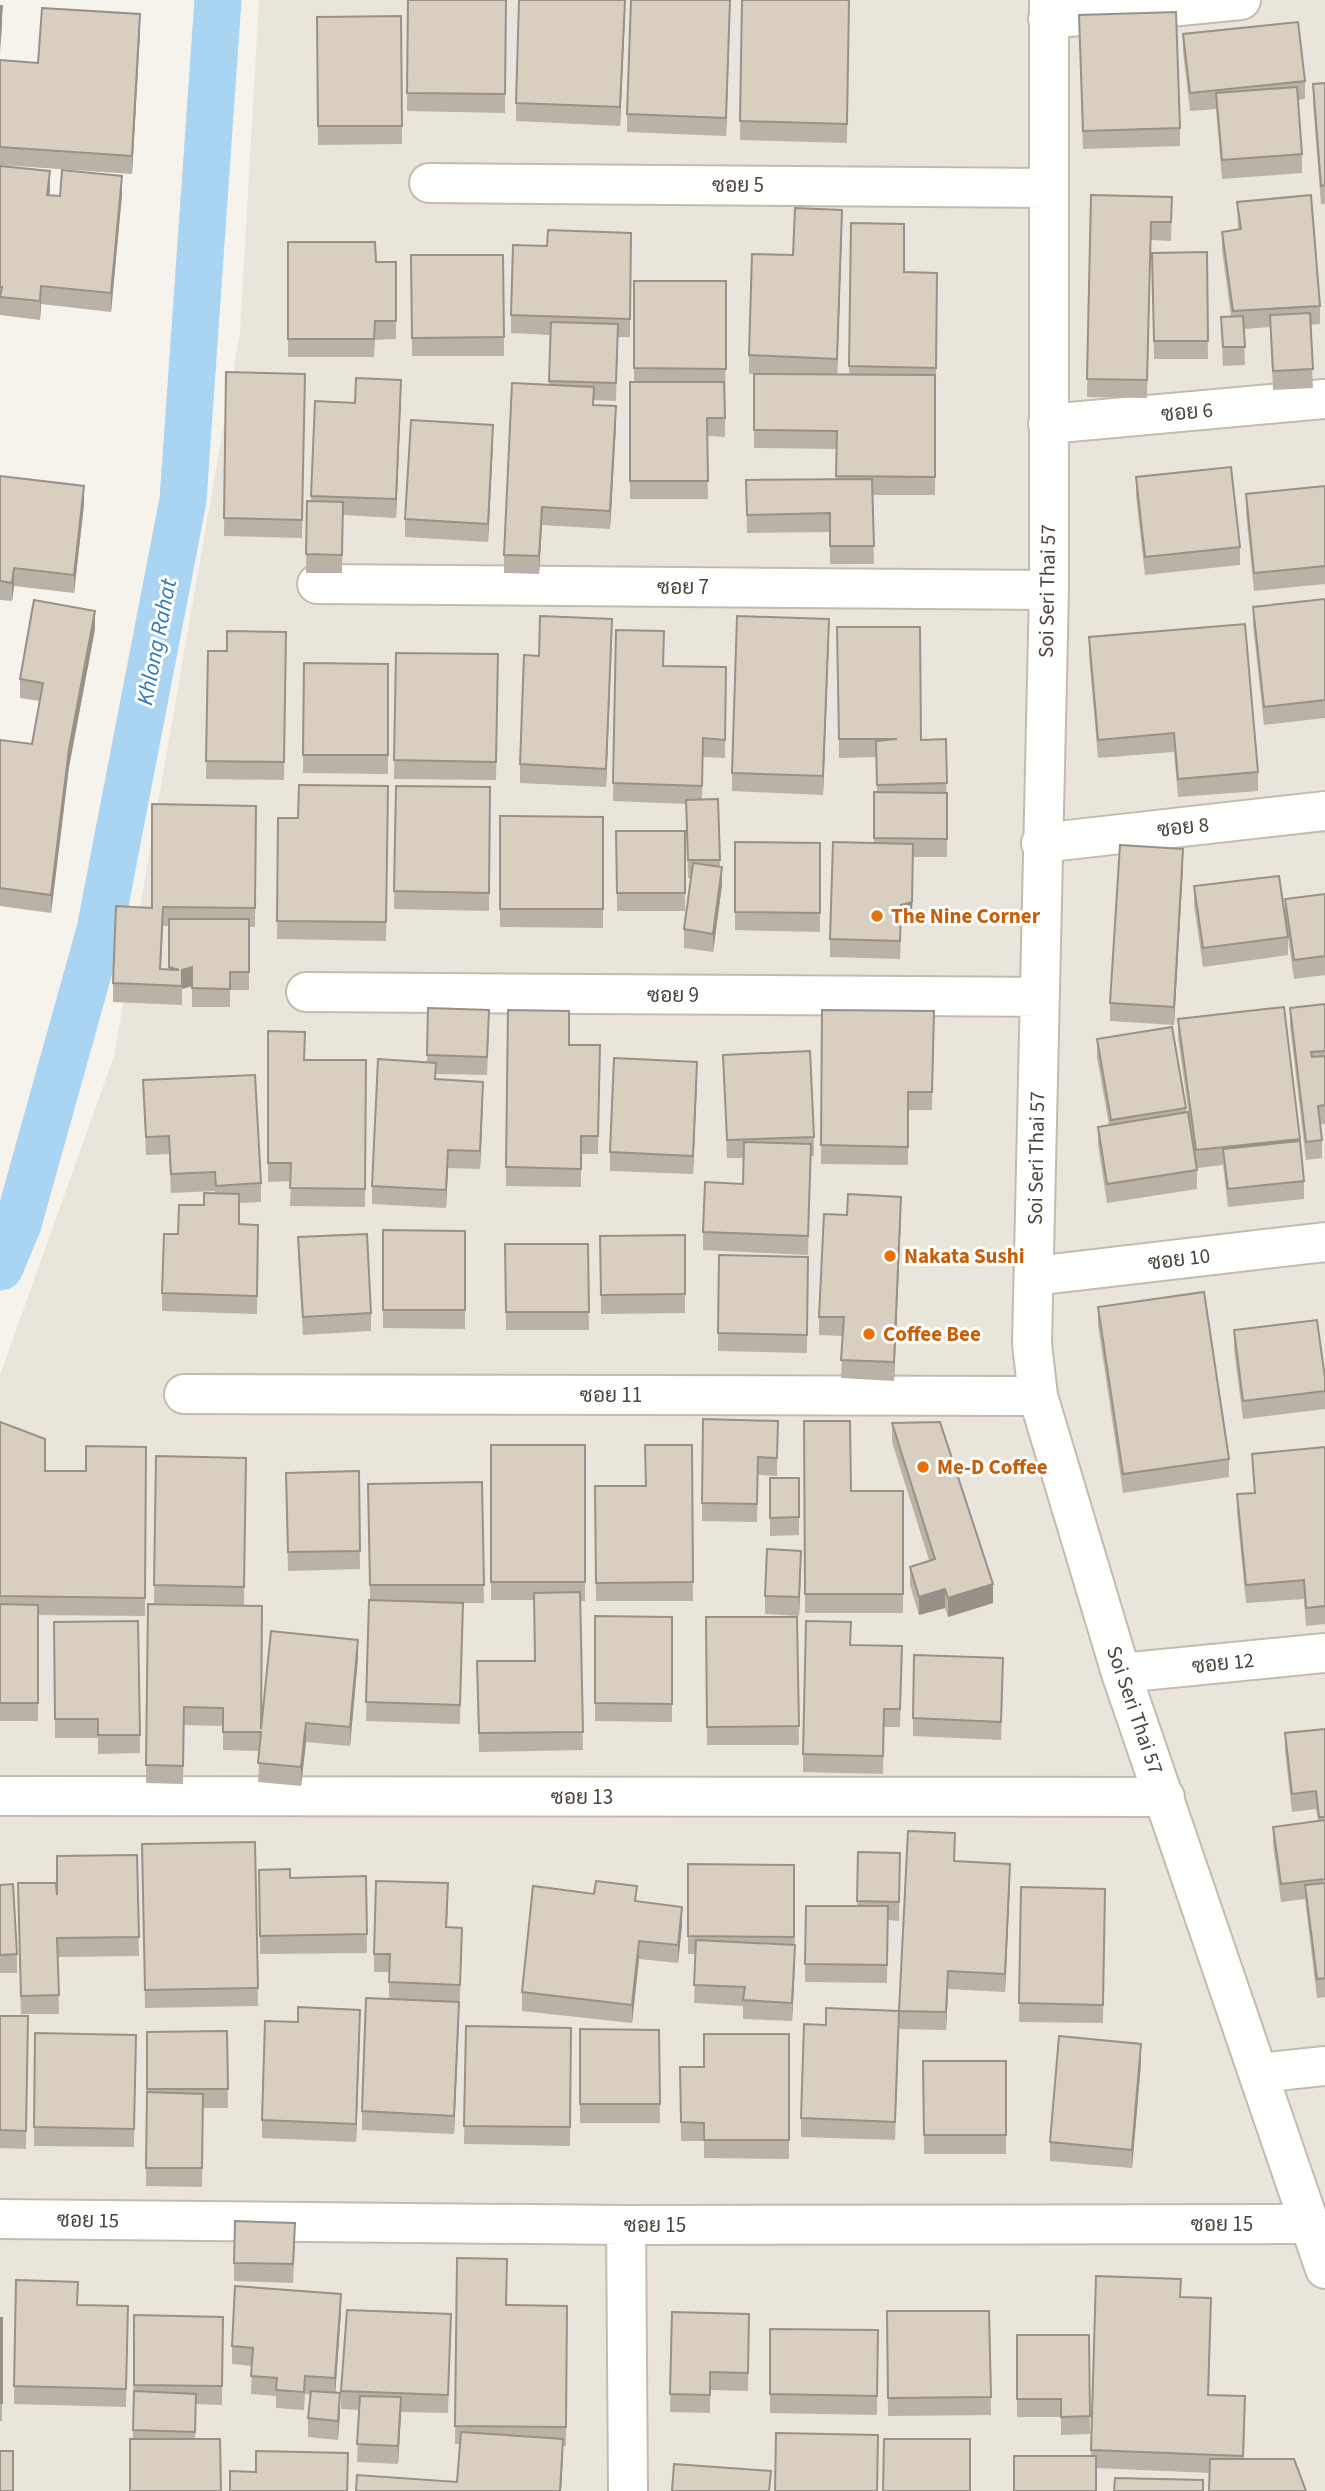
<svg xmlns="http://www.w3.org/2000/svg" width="1325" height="2491" viewBox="0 0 1325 2491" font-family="'Source Sans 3',Sarabun,sans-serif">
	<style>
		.residential { fill: #eae5da }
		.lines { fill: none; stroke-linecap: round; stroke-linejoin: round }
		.canal { stroke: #a9d4f2; stroke-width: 47 }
		.minor-casing { stroke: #c2bbae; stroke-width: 42 }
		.minor { stroke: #fff; stroke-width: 38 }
		.wall { fill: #bab2a6; fill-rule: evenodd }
		.shaded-wall { fill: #979187 }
		.building { fill: #d8cfc1; stroke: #979187; stroke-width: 2 }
		.food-dot { fill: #e8710a; stroke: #fff; stroke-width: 2.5 }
		.labels { text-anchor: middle; stroke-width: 6; stroke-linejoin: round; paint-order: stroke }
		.street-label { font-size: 21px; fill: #4b4439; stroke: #fff }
		.food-label { font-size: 21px; font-weight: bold; fill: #c56008; stroke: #fff; text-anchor: start }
		.water-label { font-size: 23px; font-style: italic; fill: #2e7ab2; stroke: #fff }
	</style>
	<rect width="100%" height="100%" fill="#f6f3ec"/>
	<path class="residential" d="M259,0H1325V2491H0V1375L114,1056L240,331Z"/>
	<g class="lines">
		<path class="canal" d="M0,1267L18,1224L100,930L183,500L218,0"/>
		<defs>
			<path id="minor" d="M1049,0V590L1032,1344L1038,1396L1121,1673L1325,2269
				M1048,19L1241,0
				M429,183L1048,188
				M1048,424L1325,399
				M317,584L1049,590
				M1041,843L1325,811
				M306,992L1039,997
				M1034,1276L1325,1242
				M184,1394L1038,1396
				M1121,1673L1325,1653
				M0,1796L1165,1797
				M1260,2073L1325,2066
				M0,2219L626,2225L1310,2224
				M626,2225L628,2491"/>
		</defs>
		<use href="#minor" class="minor-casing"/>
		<use href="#minor" class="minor"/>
	</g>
	<path class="wall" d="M408,0H506L505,113L407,111Z
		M742,0H849L847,143L740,140Z
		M730,11L726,136L627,132V114Z
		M625,13L620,126L516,121V103Z
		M1079,15L1180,128V146L1083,149Z
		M401,16L402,144L318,145L317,17Z
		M140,32L132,174L0,165V60L38,63Z
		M1183,34L1305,81V99L1298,100L1302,154V173L1222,179L1216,109L1190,111L1183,52Z
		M1325,83V204H1321L1313,102V84Z
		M0,166L50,189L49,195L60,196L122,194L111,312L41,304L40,320L0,315Z
		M1091,195L1172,197L1171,241L1151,240L1147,398L1087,397Z
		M1237,202L1320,306V324L1310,325L1313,388L1273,390L1270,327L1244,329L1245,365L1223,366L1221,317L1231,316L1222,250V232L1238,230Z
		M851,223L904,272L937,273L935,495H872L874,564H830V532L747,533L746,480L836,479V449L754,448V374H749V355L793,255L842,228L837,374H849Z
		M631,233L630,337H618L616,401L594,400V405L616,425L610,529L542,525L539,574L504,573V555L549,385L550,335L511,333V315L547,246Z
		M288,242L376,262H396V339L375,340L374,357H288Z
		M1207,252L1208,359H1154L1152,253Z
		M411,255H503L504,356H412Z
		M634,281H726L725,437L707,436L708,499H630V382H634Z
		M226,372L305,374L302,538L224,536Z
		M401,398L396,518L343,515L342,573H306L307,501H311L315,401L355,403Z
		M493,443L488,542L405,537V519Z
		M0,476L84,504L74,593L14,586L12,601L0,600Z
		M1136,477L1240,547V565L1145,575L1136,496Z
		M1325,486V584L1254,591L1246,513V494Z
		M1325,599V718L1264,725L1253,625V607Z
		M837,627L921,740L946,739L947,857H913L912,920L901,923L900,959L830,957V939L874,843V792H877L876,757L839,758Z
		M95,629L69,767L51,913L0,906V740L32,744L40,701L20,698V679Z
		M616,630L664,666L726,667L725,758L703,757L702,800L718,799L720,867L722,885L713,952L684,948V929L691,878H688L686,804L613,801Z
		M286,632L284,780L206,779L208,651H227Z
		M612,637L606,787L520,783V764L539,656Z
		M829,637L823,795L732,791V773Z
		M1089,637L1258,772V791L1178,797L1174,752L1098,758L1089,655Z
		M396,653L498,654L496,780L394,779Z
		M304,663L388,664V774L303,773Z
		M388,786L386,941L277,939L278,818H298Z
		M396,786L490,787L489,911L394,909Z
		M256,806L255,927H249V990H230V1007H192V986L182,989V1005L113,1002V983L152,908ZM163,926H169V970H161Z
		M500,816L603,817V928L500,927Z
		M616,831H685V911H617Z
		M735,842L820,843V932L735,930Z
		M1183,867L1174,1025L1110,1021V1003Z
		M1194,886L1288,937V955L1203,967L1194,905Z
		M1325,894V975L1294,979L1285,917V899Z
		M1325,1004V1124H1320L1322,1140V1158L1306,1160L1290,1026V1008Z
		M428,1008L489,1028L487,1075L436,1074V1079L483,1100L480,1169L448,1168L446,1208L372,1204V1186L427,1062Z
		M508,1010L569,1045H600L598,1154H581V1187L506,1186Z
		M822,1010L934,1011L932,1110H908V1165L821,1164Z
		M1178,1019L1300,1139L1304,1181V1199L1228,1207L1223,1165L1197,1168V1189L1107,1203L1098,1145V1127L1109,1125L1097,1057V1039L1186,1108L1193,1143L1178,1038Z
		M268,1031L305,1060H366L365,1207L290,1206L291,1181L268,1182Z
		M723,1055L814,1137V1156H811L808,1255L703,1250V1232L743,1184L744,1158H727Z
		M143,1080L261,1183V1202L239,1203V1224L258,1225L257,1314L162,1311V1293L178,1234L215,1193V1191L171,1193L169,1154L146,1155Z
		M697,1080L693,1174L610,1171V1152Z
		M847,1215H901L894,1381L841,1378L843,1336L819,1335V1317Z
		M383,1230L465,1231V1329L383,1328Z
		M685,1235V1313L601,1314L600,1236Z
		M298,1237L371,1313V1331L303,1335L298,1256Z
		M505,1244H588L589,1330H506Z
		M719,1255L808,1257L807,1353L718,1351Z
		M1098,1307L1229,1459V1477L1123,1493L1098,1325Z
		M1234,1330L1325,1378V1409L1243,1419L1234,1349Z
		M703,1419L778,1421L777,1476L758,1475L757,1522L702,1521Z
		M804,1421L851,1491H903V1613H805Z
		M0,1422L45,1471H86L146,1447L145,1616L38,1615V1721H0Z
		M892,1423L993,1603L948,1617L945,1608L919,1615L910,1585V1567L929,1560L892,1442Z
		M491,1445H585V1601H580L583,1750L479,1752L477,1661H535L534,1600H491Z
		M692,1445L693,1601H596L595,1486H646Z
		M1325,1447V1624L1306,1626L1304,1599L1246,1603L1237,1513V1494L1254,1493L1252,1454Z
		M156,1456L246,1458L244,1605L154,1603Z
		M359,1471L360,1569L288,1571L286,1491Z
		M770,1478H799V1535L770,1536Z
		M482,1482L484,1603H463L460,1724L366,1721L370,1600L368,1484Z
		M801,1569L799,1616L765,1614V1596Z
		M148,1604L261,1726L358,1658L350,1746L306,1742L301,1786L258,1782L260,1751L223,1750V1726L184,1725L183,1784L146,1783Z
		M595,1616L672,1617V1722L595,1721Z
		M706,1617H797L799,1745H707Z
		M138,1621L140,1753L98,1754V1738H55L54,1622Z
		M851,1645L902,1646L900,1727H884L883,1774L803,1772V1754Z
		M1003,1677L1001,1740L913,1736V1718Z
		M1325,1729V1997L1317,1998L1305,1899L1281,1902L1273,1845V1827L1318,1821L1316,1809L1292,1812L1285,1751V1733Z
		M255,1842L258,2006L145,2008L142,1844Z
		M858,1852L900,1853L899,1921L888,1920L887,1983L805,1982L806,1906H857Z
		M137,1855L139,1956L58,1957L59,2014H21L18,1902L57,1891Z
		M955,1861L1010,1882L1005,1992L948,1989L946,2030L899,2029V2011Z
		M688,1864L794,1865L795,1963L792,2021L743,2019V2006L694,2003L696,1954H688Z
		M259,1870L290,1878L366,1876L367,1953L260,1954Z
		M0,1885L17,1954V1973H0Z
		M1021,1887L1105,1889L1103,2023L1019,2022Z
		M594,1894L637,1902L682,1925L678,1963L639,1959L632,2023L522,2011V1992Z
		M448,1902L447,1927L462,1946L454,2134L362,2130V2111L389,1999V1972H374V1954Z
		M0,2016H28L26,2149L0,2148Z
		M826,2025L899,2029L895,2140L801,2137V2118Z
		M466,2026L571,2028L570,2146L464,2144Z
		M360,2029L356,2142L262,2138V2120Z
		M580,2029L659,2030L660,2123H580Z
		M227,2031L228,2108H203L202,2187L146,2186L147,2032Z
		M35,2033L136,2035L134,2147L34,2146Z
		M789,2034V2159L704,2158V2141H681L680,2067H704Z
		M923,2061H1006V2154H924Z
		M1141,2063L1132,2168L1050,2161V2142Z
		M295,2242L293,2283L234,2281V2263Z
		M457,2258L507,2305L567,2306L566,2446H563L561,2491H356L457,2482L460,2444H455Z
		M1096,2276L1181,2297L1211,2316L1209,2395L1245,2396L1244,2459L1210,2473L1096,2468L1091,2456Z
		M16,2280L78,2305L128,2306L126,2407L14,2404Z
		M887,2311H989L991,2415L888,2416Z
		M341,2312L335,2393L340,2411L338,2440L308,2437V2418L311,2395L305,2394L304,2410L276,2408V2396L251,2394L252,2366L232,2364V2346Z
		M672,2312L749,2314L748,2391L710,2390V2413L670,2412Z
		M134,2315L223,2317L222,2405L196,2404L195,2439H133Z
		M0,2318H2V2421H0Z
		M770,2329L878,2330L877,2415L770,2413Z
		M451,2332L448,2413L401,2412L398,2464L357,2462L359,2410L341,2409V2391Z
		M1017,2335H1089L1090,2434L1061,2435V2417H1017Z"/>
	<path class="shaded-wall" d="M625,0V13L620,126V107Z
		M730,0V11L726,136V118Z
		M2,6V25L0,52V33Z
		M140,14V32L132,174V156Z
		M50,171V189L47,213V195Z
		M122,176V194L111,312V293Z
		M842,210V228L837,377V359Z
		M41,286V304L40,320V301Z
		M401,380V398L396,518V499Z
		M616,406V425L610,529V511Z
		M493,425V443L488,542V524Z
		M84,486V504L74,593V575Z
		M542,507V525L539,574V556Z
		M14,568V586L12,601V583Z
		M95,611V629L69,767L51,913V895L69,749Z
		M612,619V637L606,787V769Z
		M829,619V637L823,795V776Z
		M1183,849V867L1174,1025V1007Z
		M913,862L912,920L901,923L900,959L901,905Z
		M722,867V885L713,952V934Z
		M192,967V986L182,989V970Z
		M697,1062V1080L693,1174V1156Z
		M483,1082V1100L480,1169V1151Z
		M448,1150V1168L446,1208V1190Z
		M901,1197V1215L894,1381V1362Z
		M801,1551V1569L799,1616V1597Z
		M993,1584V1603L948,1617V1598Z
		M945,1589V1608L919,1615V1597Z
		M358,1640V1658L350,1746V1727Z
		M306,1723V1742L301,1786V1767Z
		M1010,1864V1882L1005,1992V1974Z
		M682,1907V1925L678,1963V1945Z
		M639,1941V1959L632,2023V2005Z
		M795,1945V1963L792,2021V2003Z
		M948,1971V1989L946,2030V2012Z
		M459,2002V2021L454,2134V2116Z
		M360,2010V2029L356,2142V2124Z
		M1141,2044V2063L1132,2168V2150Z
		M341,2294V2312L335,2397V2378Z
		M340,2393V2411L338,2440V2421Z
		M401,2397V2416L398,2464V2446Z
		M563,2439V2457L561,2491H560Z"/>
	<path class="building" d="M408,0H506L505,94L407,93Z
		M519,0H625L620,107L516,103Z
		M631,0H730L726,118L627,114Z
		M742,0H849L847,124L740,121Z
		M0,6H2L0,33Z
		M42,8L140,14L132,156L0,147V60L38,63Z
		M1176,12L1180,128L1083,131L1079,15Z
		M401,16L402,126H318L317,17Z
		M1298,22L1305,81L1190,93L1183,34Z
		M1325,83V185L1321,186L1313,84Z
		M1297,87L1302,154L1222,160L1216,93Z
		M0,166L50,171L47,195L60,196L62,170L122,176L111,293L41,286L40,301L0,297L2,287H0Z
		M1091,195L1172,197L1171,222H1151L1147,380L1087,379Z
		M1311,195L1320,306L1233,311L1222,232L1241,229L1237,202Z
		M795,208L842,210L837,359L749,355L752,254L793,255Z
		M851,223L904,224V272L937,273L936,368L849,366Z
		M548,230L631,233L630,319L511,315L513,245L547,246Z
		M288,242H375L376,262H396V321H375L374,339H288Z
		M1207,252L1208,341H1154L1152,253Z
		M411,255H503L504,337L412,338Z
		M634,281H726V369L634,368Z
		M1310,313L1313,369L1273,371L1270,315Z
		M1243,316L1245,347H1223L1221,317Z
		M551,322L618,324L616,383L549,381Z
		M226,372L305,374L302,520L224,518Z
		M754,374L935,375V477L836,476L837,431L754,430Z
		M356,378L401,380L396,499L311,496L315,401L355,403Z
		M630,382H724L725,418H707L708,481H630Z
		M512,383L594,387L593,405L616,406L610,511L542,507L539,556L504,555Z
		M411,420L493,425L488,524L405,519Z
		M1231,467L1240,547L1145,557L1136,477Z
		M0,476L84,486L74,575L14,568L12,583L0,581Z
		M872,479L874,546H830V513L747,515L746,480Z
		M1325,486V566L1254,573L1246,494Z
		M307,501L343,502L342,555L306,554Z
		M1325,599V700L1264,707L1253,607Z
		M34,600L95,611L69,749L51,895L0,888V740L32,744L43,683L20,679Z
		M540,616L612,619L606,769L520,764L524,655L539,656Z
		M737,616L829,619L823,776L732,773Z
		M1245,624L1258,772L1178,779L1174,733L1098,740L1089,637Z
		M837,627H920L921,740L946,739L947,783L877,785L876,741L897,739H839Z
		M616,630L664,631L663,666L726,667L725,740L703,738L702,786L613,783Z
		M227,631L286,632L284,762L206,761L208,651H227Z
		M396,653L498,654L496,762L394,760Z
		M304,663L388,664V755H303Z
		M299,785L388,786L386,922L277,921L278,818H298Z
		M396,786L490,787L489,893L394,891Z
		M874,792L947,793V839L874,838Z
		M718,799L720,860H688L686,800Z
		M152,804L256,806L255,908L163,907L160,969L179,970L169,967V919H249V972H230V989L192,988V967L182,970V986L113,983L116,906L152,908Z
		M500,816L603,817V909H500Z
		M616,831H685V893H617Z
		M735,842L820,843V913L735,912Z
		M833,842L913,844L912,902L901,905L900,941L830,939Z
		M1120,845L1183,849L1174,1007L1110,1003Z
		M693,863L722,867L713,934L684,929Z
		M1279,876L1288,937L1203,948L1194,886Z
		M1325,894V956L1294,960L1285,899Z
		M1325,1004V1051L1311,1052L1312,1057L1325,1056V1105L1318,1106L1322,1140L1306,1142L1290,1008Z
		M1284,1007L1300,1139L1196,1150L1178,1019Z
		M428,1008L489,1010L487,1057L427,1055Z
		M508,1010L569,1011V1045H600L598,1136H581V1169L506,1167Z
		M822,1010L934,1011L932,1092H908V1147L821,1145Z
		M1172,1027L1186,1108L1111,1120L1097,1039Z
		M268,1031L305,1032L304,1060H366L365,1189L290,1188L291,1163H268Z
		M810,1051L814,1137L727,1140L723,1055Z
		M614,1058L697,1062L693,1156L610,1152Z
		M378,1059L436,1063L435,1079L483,1082L480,1151L448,1150L446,1190L372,1186Z
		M255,1075L261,1183L216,1186L215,1172L171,1174L169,1136L146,1137L143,1080Z
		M1188,1112L1197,1170L1107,1184L1098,1127Z
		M1300,1141L1304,1181L1228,1189L1223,1149Z
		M744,1142L811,1144L808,1236L703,1232L705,1182L743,1184Z
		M204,1193L239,1194V1224L258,1225L257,1296L162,1293L164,1234H178L179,1205H204Z
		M848,1194L901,1197L894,1362L841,1360L844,1317H819L824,1214L847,1215Z
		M383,1230L465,1231V1310H383Z
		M367,1234L371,1313L303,1317L298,1237Z
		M685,1235V1294L601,1295L600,1236Z
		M505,1244H588L589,1312H506Z
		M719,1255L808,1257L807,1335L718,1333Z
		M1204,1292L1229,1459L1123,1474L1098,1307Z
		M1317,1320L1325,1378V1391L1243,1401L1234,1330Z
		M703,1419L778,1421L777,1458L758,1457L757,1504L702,1503Z
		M804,1421H850L851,1491H903V1594H805Z
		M0,1422L45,1439V1471H86V1446L146,1447L145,1598L0,1596Z
		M940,1422L993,1584L948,1598L945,1589L919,1597L910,1567L935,1559L892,1423Z
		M491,1445H585V1582H491Z
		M645,1445H692L693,1582L596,1583L595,1486H646Z
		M1325,1447V1606L1306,1608L1304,1580L1246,1585L1237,1494L1255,1493L1252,1454Z
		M156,1456L246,1458L244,1587L154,1585Z
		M359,1471L360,1551L288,1552L286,1473Z
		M770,1478H799V1517L770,1518Z
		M482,1482L484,1585H370L368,1484Z
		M767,1549L801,1551L799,1597L765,1596Z
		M580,1592L583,1732L479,1733L477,1661H535L534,1593Z
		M369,1600L463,1603L460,1705L366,1702Z
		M0,1604L38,1605V1703H0Z
		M148,1604L262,1606L261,1729L271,1631L358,1640L350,1727L306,1723L301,1767L258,1763L261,1732H223V1708L184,1707L183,1766L146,1765Z
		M595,1616L672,1617V1704L595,1703Z
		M706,1617H797L799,1726L707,1727Z
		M138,1621L140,1735H98V1719H55L54,1622Z
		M806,1621L851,1622L850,1645L902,1646L900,1709H884L883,1756L803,1754Z
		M914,1655L1003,1658L1001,1722L913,1718Z
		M1325,1729V1817H1319L1316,1791L1292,1794L1285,1733Z
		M1325,1820V1879L1281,1884L1273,1827Z
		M908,1831L955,1833L954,1861L1010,1864L1005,1974L948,1971L946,2012L899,2011Z
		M255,1842L258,1988L145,1990L142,1844Z
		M858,1852L900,1853L899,1902L857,1901Z
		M137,1855L139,1937L57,1938L59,1995L21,1996L18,1883H56L57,1895V1856Z
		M688,1864L794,1865V1937L688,1936Z
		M290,1869V1878L366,1876L367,1934L260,1936L259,1870Z
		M376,1881L448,1883L446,1927L462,1928L460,1985L389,1982L390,1954H374Z
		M596,1881L637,1886L635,1901L682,1907L678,1945L639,1941L632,2005L522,1992L533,1886L594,1894Z
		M1325,1883V1978L1317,1979L1305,1885Z
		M13,1884L17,1954L0,1955V1885Z
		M1021,1887L1105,1889L1103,2005L1019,2003Z
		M806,1906H888L887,1965L805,1964Z
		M696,1940L795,1945L792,2003L743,2000L745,1987L694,1985Z
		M366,1998L459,2002L454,2116L362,2111Z
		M298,2007L360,2010L356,2124L262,2120L265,2021L298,2022Z
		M826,2008L899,2011L895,2122L801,2118L804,2024L826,2025Z
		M0,2016H28L26,2131L0,2130Z
		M466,2026L571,2028L570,2127L464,2126Z
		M580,2029L659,2030L660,2104H580Z
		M227,2031L228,2089H147V2032Z
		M35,2033L136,2035L134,2129L34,2127Z
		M704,2034H789V2140H704V2123L681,2122L680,2067H704Z
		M1059,2036L1141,2044L1132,2150L1050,2142Z
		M923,2061H1006V2135H924Z
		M147,2092L203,2094L202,2168H146Z
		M235,2221L295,2223L293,2264L234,2263Z
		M457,2258L507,2259L506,2305L567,2306L566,2427L455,2426Z
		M1096,2276L1181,2279L1180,2297L1211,2298L1208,2395L1245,2396L1243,2456L1091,2450Z
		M16,2280L78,2282L77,2305L128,2306L126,2389L14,2386Z
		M235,2286L341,2294L335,2378L305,2376L304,2392L276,2390L277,2378L251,2376L253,2348L232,2346Z
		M347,2310L451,2314L448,2395L341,2391Z
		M887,2311H989L991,2397L888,2398Z
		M672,2312L749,2314L748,2373L710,2372V2395L670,2394Z
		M134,2315L223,2317L222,2386L134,2385Z
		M0,2318H2V2403H0Z
		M770,2329L878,2330L877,2396L770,2394Z
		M1017,2335H1089L1090,2416L1061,2417V2399H1017Z
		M134,2391L196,2394L195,2432L133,2430Z
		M311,2391L340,2393L338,2421L308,2418Z
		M360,2396L401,2397L398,2446L357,2444Z
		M461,2432L563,2439L560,2491H356L357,2475L457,2482Z
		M776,2433L878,2435L877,2491H775Z
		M130,2439H220L221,2491H130Z
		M884,2439H970V2491H883Z
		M0,2451H13V2491H0Z
		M256,2451L348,2453L347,2491H230V2471L256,2472Z
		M1014,2456H1096V2491H1014Z
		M1210,2459H1294L1306,2491H1209Z
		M674,2464L771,2471L769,2491H672Z
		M1115,2478L1203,2480V2491H1114Z"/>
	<g class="food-dot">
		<circle cx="877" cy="916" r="7"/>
		<circle cx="890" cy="1256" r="7"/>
		<circle cx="869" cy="1334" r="7"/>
		<circle cx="923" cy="1467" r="7"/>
	</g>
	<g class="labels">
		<g class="street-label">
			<text x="738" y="192">ซอย 5</text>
			<text transform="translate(1187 412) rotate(-5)" y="7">ซอย 6</text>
			<text x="683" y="594">ซอย 7</text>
			<text transform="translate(1047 591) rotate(-89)" y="7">Soi Seri Thai 57</text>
			<text transform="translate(1183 827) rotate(-6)" y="7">ซอย 8</text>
			<text x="673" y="1002">ซอย 9</text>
			<text transform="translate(1036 1158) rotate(-89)" y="7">Soi Seri Thai 57</text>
			<text transform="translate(1179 1259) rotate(-7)" y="7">ซอย 10</text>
			<text x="611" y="1402">ซอย 11</text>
			<text transform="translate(1223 1663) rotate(-6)" y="7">ซอย 12</text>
			<text transform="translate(1135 1710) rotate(71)" y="7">Soi Seri Thai 57</text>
			<text x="582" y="1804">ซอย 13</text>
			<text transform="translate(88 2220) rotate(1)" y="7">ซอย 15</text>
			<text x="1222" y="2231">ซอย 15</text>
			<text x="655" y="2232">ซอย 15</text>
		</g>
		<g class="food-label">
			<text x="891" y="923">The Nine Corner</text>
			<text x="904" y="1263">Nakata Sushi</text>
			<text x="883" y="1341">Coffee Bee</text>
			<text x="937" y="1474">Me-D Coffee</text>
		</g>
		<g class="water-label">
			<text transform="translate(156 642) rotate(-79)" y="8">Khlong Rahat</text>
		</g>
	</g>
</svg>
